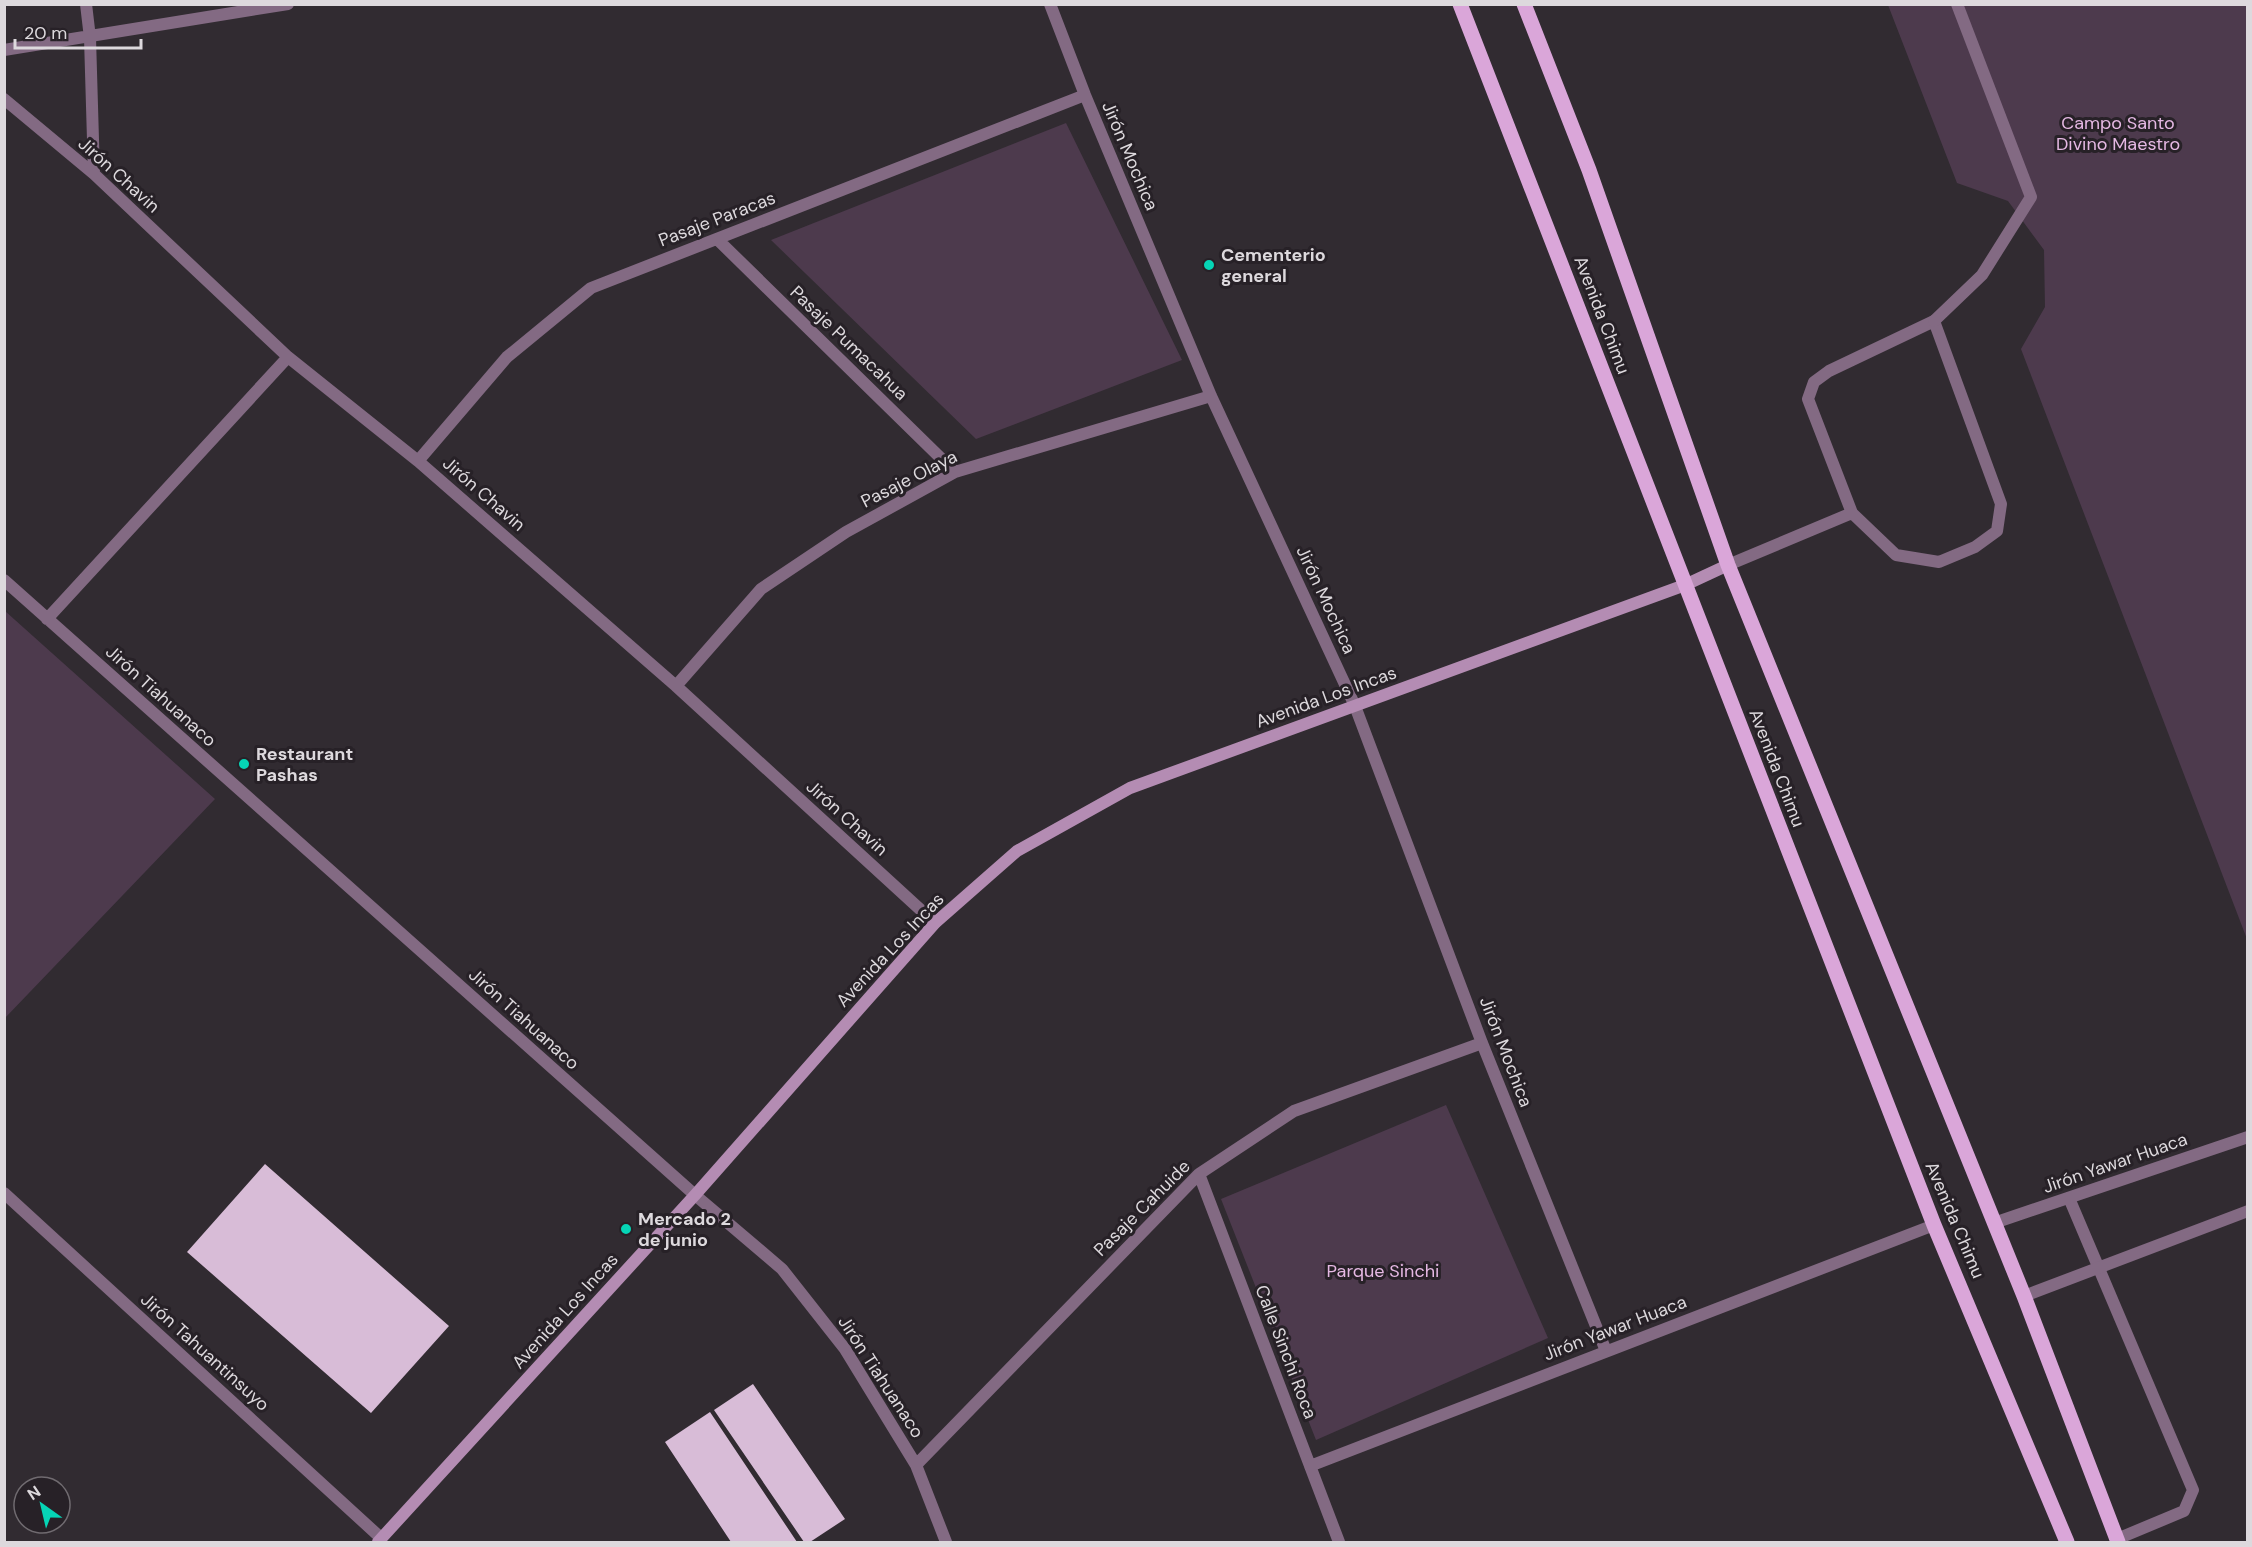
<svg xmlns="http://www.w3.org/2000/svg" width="2252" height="1547" viewBox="0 0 2252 1547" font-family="'DM Sans',sans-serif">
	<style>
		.green { fill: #4d3a4d }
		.building { fill: #d8bcd7 }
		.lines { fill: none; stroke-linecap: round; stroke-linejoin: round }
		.lane { stroke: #836a83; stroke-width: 12 }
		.street { stroke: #836a83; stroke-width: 12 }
		.secondary { stroke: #b48cb3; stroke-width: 12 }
		.primary { stroke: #daa6d9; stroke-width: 15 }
		.poi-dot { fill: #06d5b6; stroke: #272127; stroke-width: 2 }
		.labels { text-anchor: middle; stroke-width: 6; stroke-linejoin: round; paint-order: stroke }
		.park-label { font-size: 18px; fill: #e5b8e3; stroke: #272127 }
		.street-label { font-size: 18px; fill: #ddd9dd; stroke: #272127 }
		.poi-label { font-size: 18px; font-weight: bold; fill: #ddd9dd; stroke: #272127; text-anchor: start }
	</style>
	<rect width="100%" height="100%" fill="#312b31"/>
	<path class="green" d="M1888,5H2247V939L2021,349L2045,307L2044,250L2008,201L1957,183Z
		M1066,123L1182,360L976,439L771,240Z
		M5,611L215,799L5,1018Z
		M1446,1105L1548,1338L1316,1440L1221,1199Z"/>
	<path class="building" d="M265,1164L449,1326L371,1413L187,1252Z
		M753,1384L845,1519L810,1542H804L714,1410Z
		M710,1412L797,1542H731L665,1442Z"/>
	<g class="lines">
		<path class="lane" d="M1728,565L1852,513L1896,555L1939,562L1975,547L1997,531L2001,504L1934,321L1829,371L1814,382L1808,399L1852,513
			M2069,1198L2193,1490L2184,1511L2117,1539"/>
		<path class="street" d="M86,4L90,38L94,174
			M1050,4L1085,95L1211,396L1355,706L1482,1043L1606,1351
			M4,50L288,4
			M4,99L94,174L288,357L418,461L676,686L935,923
			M717,239L955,472
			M1934,321L1982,275L2031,197L1957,4
			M418,461L507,357L591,288L1085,95
			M4,580L695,1195L782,1269L845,1349L916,1465L946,1542
			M47,619L288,357
			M676,686L761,589L846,532L955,472L1211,396
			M1199,1174L1339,1542
			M4,1193L381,1538
			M1994,1223L2248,1137
			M2024,1296L2248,1211
			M916,1465L1199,1174L1294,1111L1482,1043
			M1310,1466L1934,1225"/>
		<path class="secondary" d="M378,1542L695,1195L935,923L1017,851L1130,788L1685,585L1728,565"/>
		<path class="primary" d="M1460,4L1934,1225L2067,1542
			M1524,4L1589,170L1728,565L2024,1296L2118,1542"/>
	</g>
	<g class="poi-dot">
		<circle cx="1209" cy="265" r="6"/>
		<circle cx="244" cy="764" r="6"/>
		<circle cx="626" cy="1229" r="6"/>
	</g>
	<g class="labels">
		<g class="park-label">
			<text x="2118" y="129">Campo Santo<tspan x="2118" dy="21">Divino Maestro</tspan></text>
			<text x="1383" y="1277">Parque Sinchi</text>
		</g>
		<g class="street-label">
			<text transform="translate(1130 156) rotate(67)" y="6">Jirón Mochica</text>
			<text transform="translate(119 175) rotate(42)" y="6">Jirón Chavin</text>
			<text transform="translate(717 219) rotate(-21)" y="6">Pasaje Paracas</text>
			<text transform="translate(1602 315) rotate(69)" y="6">Avenida Chimu</text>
			<text transform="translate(849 343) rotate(44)" y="6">Pasaje Pumacahua</text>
			<text transform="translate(909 479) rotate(-27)" y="6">Pasaje Olaya</text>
			<text transform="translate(484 494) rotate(41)" y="6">Jirón Chavin</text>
			<text transform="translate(1326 600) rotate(65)" y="6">Jirón Mochica</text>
			<text transform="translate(161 696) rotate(42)" y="6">Jirón Tiahuanaco</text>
			<text transform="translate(1326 697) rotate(-20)" y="6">Avenida Los Incas</text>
			<text transform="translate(1777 768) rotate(69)" y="6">Avenida Chimu</text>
			<text transform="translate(847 818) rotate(42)" y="6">Jirón Chavin</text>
			<text transform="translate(890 950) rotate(-47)" y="6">Avenida Los Incas</text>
			<text transform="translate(524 1019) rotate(42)" y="6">Jirón Tiahuanaco</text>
			<text transform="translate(1506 1052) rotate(69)" y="6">Jirón Mochica</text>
			<text transform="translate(2115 1163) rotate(-19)" y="6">Jirón Yawar Huaca</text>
			<text transform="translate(1142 1208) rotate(-45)" y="6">Pasaje Cahuide</text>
			<text transform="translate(1955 1220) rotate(67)" y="6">Avenida Chimu</text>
			<text transform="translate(565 1311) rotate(-48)" y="6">Avenida Los Incas</text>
			<text transform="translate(1615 1328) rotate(-21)" y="6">Jirón Yawar Huaca</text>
			<text transform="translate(205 1352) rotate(42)" y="6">Jirón Tahuantinsuyo</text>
			<text transform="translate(1286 1352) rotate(69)" y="6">Calle Sinchi Roca</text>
			<text transform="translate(881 1377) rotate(57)" y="6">Jirón Tiahuanaco</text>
		</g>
		<g class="poi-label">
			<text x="1221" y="261">Cementerio<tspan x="1221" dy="21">general</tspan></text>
			<text x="256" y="760">Restaurant<tspan x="256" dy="21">Pashas</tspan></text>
			<text x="638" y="1225">Mercado 2<tspan x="638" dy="21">de junio</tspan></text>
		</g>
	</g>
	<rect width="2252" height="1547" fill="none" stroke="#ddd9dd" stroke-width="12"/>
	<g transform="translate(42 1505) rotate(326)"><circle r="28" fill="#272127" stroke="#706b70" stroke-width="1.5"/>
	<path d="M0-4.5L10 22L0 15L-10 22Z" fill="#06d5b6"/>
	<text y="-9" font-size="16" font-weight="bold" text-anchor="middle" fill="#ddd9dd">N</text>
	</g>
	<path d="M15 39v9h126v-9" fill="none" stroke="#ddd9dd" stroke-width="3"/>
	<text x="24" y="39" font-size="18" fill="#ddd9dd" stroke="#272127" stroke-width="4.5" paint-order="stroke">20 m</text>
</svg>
